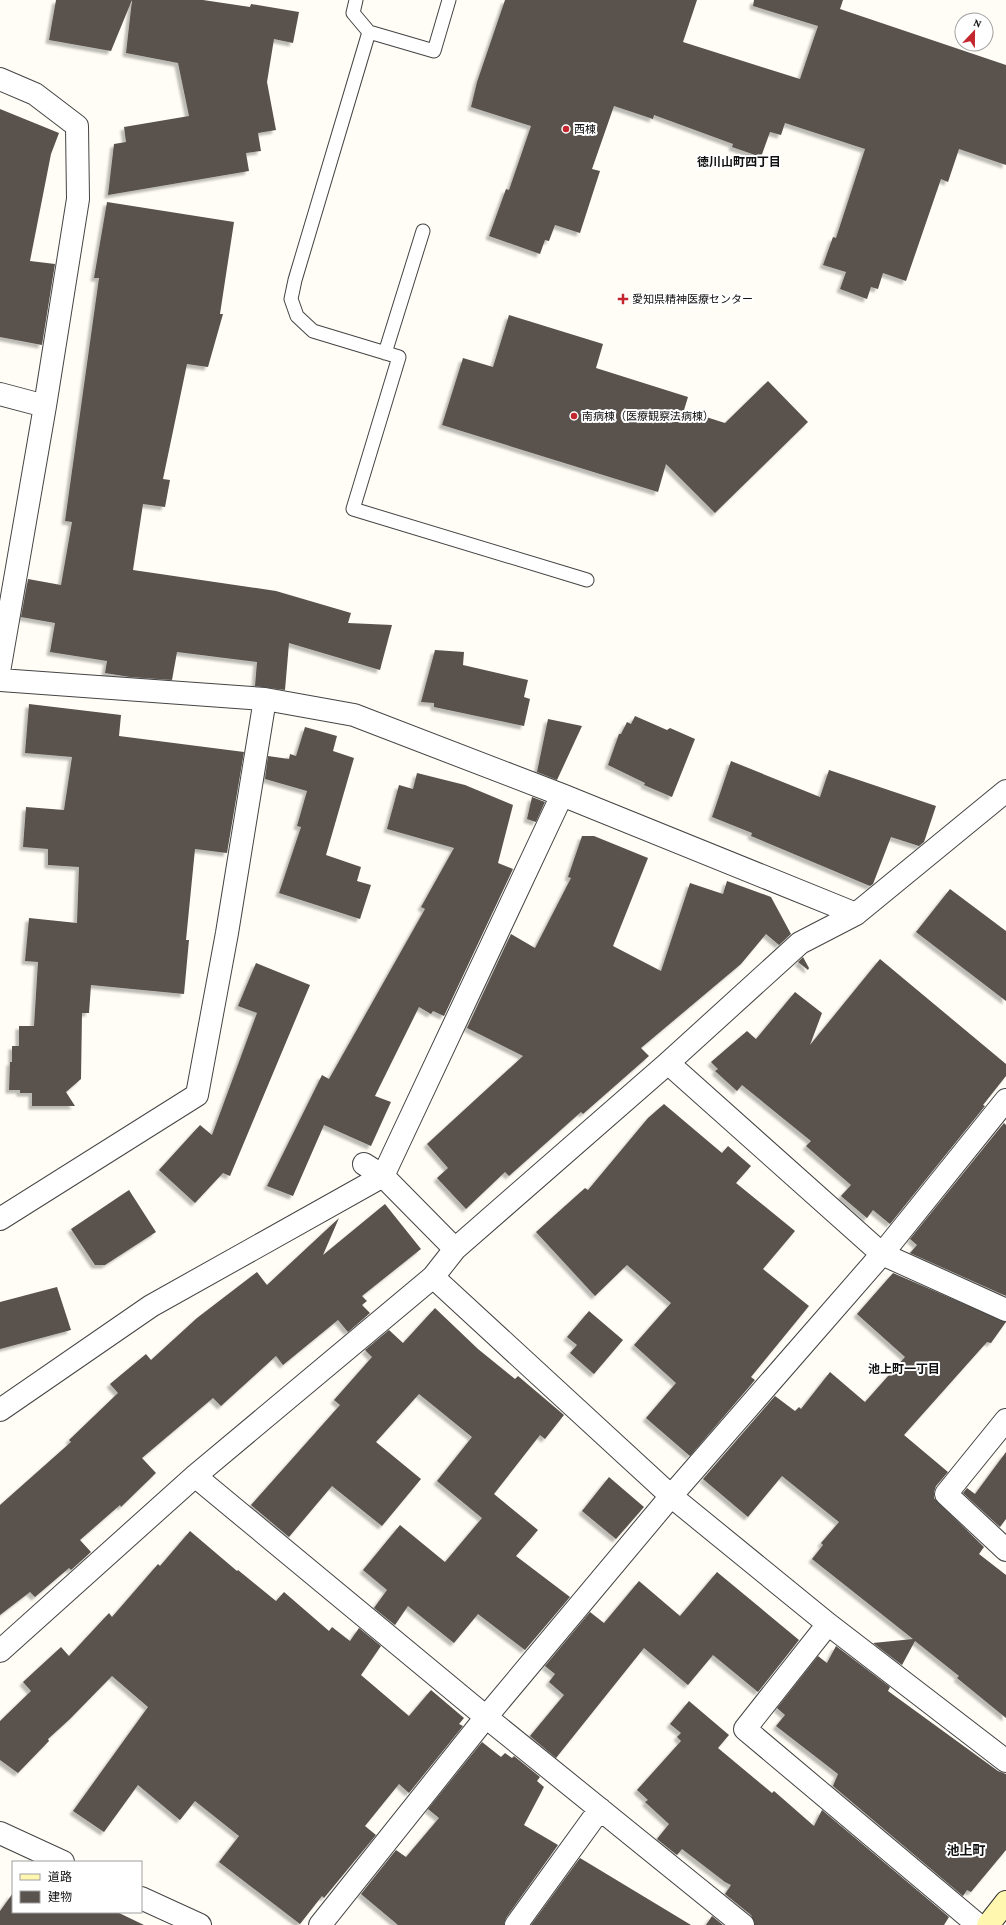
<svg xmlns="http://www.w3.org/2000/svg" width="1006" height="1925" viewBox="0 0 1006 1925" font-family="'Crimson Pro','Noto Sans JP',serif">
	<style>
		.building { fill: #5a524d; filter: url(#shadow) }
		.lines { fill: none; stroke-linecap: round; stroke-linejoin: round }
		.lane-casing { stroke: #444; stroke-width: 15 }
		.street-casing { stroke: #444; stroke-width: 24 }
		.secondary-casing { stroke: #333; stroke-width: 24 }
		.lane { stroke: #fff; stroke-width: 13 }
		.street { stroke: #fff; stroke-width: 22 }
		.secondary { stroke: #fff6b0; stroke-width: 22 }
		.poi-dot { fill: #c4262e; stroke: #fff; stroke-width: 1.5 }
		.labels { text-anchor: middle; stroke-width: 4; stroke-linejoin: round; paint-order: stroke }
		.poi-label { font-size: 11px; fill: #111; stroke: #fff; text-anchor: start }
		.neighbourhood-label { font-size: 12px; font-weight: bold; fill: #111; stroke: #fff }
		.quarter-label { font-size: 13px; font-weight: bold; fill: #111; stroke: #fff }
	</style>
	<defs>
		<filter id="shadow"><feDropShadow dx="-3.5" dy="3.5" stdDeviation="1" flood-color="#0004"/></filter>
	</defs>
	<rect width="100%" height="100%" fill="#fffdf5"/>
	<path class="building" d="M56,0H132L111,51L49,40Z
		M132,0H203L250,7L251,4L299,12L293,43L274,39L267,82L276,130L258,133L261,151L246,153L249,171L108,195L114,144L126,142L124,127L189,116L178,63L126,53Z
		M505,0H697L683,42L800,79L818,26L753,6L754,0H843L840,9L1006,65V165L959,149L948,182L941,179L906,281L883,273L878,289L871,287L867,299L840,289L846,272L823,265L833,237L836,238L865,149L785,123L781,135L770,132L761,157L732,147L733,144L654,115L653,119L614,106L592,169L600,171L580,233L555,225L549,241L545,240L540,254L489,236L506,189L509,190L531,126L471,107L477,82Z
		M0,109L59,133L51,154L30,261L55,264L42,345L0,337Z
		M107,202L234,222L220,314H223L208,367L187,364L163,479L170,480L165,507L143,504L133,570L276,591L351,613L348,623L392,625L380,670L289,643L285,690L255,686L257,662L177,652L172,680L130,677L105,673L107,661L50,652L55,623L21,617L28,579L61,585L72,522L65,521L99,278H94Z
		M509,315L603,344L596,368L688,397L684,410L725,423L768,381L808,422L715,513L666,464L658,492L442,425L463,358L493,367Z
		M435,650L464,652L463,665L528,680L524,697L530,699L524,726L434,707V703L421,702Z
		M29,704L121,715L119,736L244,752L227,853L195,849L186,940H189L184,994L91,985L89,1013H82L81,1079L66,1092L75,1106H32V1093H20V1090H9L10,1062H12V1046H19V1026H34L38,962L25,961L29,918L77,923L79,867L48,865V849L23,847L26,807L64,810L72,757L25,753Z
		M635,716L667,730L670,728L695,739L672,797L644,785L645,783L608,765L619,734H621L627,722L631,724Z
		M548,719L582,726L557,780L537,772Z
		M305,727L337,736L333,751L354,758L326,855L361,867L357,881L371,885L360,919L279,893L301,827L297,826L307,791L265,779L268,756L289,759L290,754L296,756Z
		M731,761L820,797L829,770L936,806L924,842L919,846L891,837L873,884L870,886L751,836L752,833L712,817Z
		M417,773L465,785L513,805L498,863L513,869L444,1016L433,1011L431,1014L419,1007L375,1096L391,1102L371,1146L324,1125L293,1196L267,1186L322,1075L329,1079L425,909L421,907L454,848L387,829L399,785L413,789Z
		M532,797L545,802L536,822L527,819Z
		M582,836H594L648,858L613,946L661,971L690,883L723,894L727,881L771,897L791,934L779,945L766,934L741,964L641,1048L649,1056L583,1114L581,1112L509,1176L505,1172L466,1209L437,1178L448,1168L427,1144L523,1056L467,1028L511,934L535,948L571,878L568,877Z
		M950,889L1006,931V1001L916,932Z
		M803,957L809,968L808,970L798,962Z
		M880,959L1006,1064V1076L983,1105L985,1106L890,1224L873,1210L867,1218L841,1196L851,1185L806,1146L811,1141L742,1085L737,1091L715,1071L718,1069L711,1062L747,1031L756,1039L795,992L822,1013L810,1045Z
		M256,963L310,985L230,1176L223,1173L195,1203L159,1170L200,1125L212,1135L257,1013L238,1006Z
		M664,1104L722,1153L728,1146L751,1166L736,1183L795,1231L763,1269L809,1306L751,1377L755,1380L690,1456L646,1418L676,1383L634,1345L671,1303L627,1265L595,1296L536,1232L585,1188L588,1190L648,1118Z
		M1004,1123L1006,1125V1296L910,1253L917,1245L910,1239Z
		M129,1190L156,1232L105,1265H95L71,1229Z
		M385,1204L421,1249L362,1296L367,1301L362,1305L370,1313L348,1332L338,1320L283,1365L276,1356L221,1406L213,1398L142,1458L156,1473L121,1507L120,1505L80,1540L91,1552L71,1570L69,1568L35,1597L30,1592L0,1615V1505L71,1442L69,1440L118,1393L110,1384L146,1354L151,1360L197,1318L257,1272L267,1285L339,1218L323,1255Z
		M893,1273L1006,1322L991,1343L987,1342L904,1435L948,1472L936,1486L934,1492V1498L984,1547L979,1554L1006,1575V1718L957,1678L959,1676L915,1641L902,1665L873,1643L913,1639L812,1559L823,1545L821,1543L839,1522L782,1476L748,1517L703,1479L775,1396L795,1411L799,1407L801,1409L830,1372L865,1402L905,1357L857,1314Z
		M57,1287L71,1330L0,1349V1302Z
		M435,1308L478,1349L515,1379L518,1376L564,1415L545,1439L540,1435L494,1494L538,1530L516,1556L570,1597L525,1650L478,1614L454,1643L408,1606L395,1625L374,1608L387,1590L363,1570L400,1525L445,1562L482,1518L437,1481L472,1437L419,1394L376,1442L421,1479L382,1526L332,1486L289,1537L251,1505L340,1405L334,1400L372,1357L365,1350L389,1330L403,1343Z
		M589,1311L623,1340L594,1374L570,1353L577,1345L567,1337Z
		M1006,1452V1519L1000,1527L963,1493L967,1488L975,1494Z
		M609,1477L644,1507L616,1539L582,1511Z
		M190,1531L237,1571L238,1570L276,1601L284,1592L329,1631L332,1627L350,1641L359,1628L381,1646L361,1675L409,1716L431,1690L464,1718L459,1724L463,1726L409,1793L399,1784L365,1826L376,1835L324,1898L322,1896L300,1924L219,1862L239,1836L195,1801L180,1820L138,1785L104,1832L73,1811L148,1707L112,1676L70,1719L48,1739L49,1741L18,1773L0,1760V1721L31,1691L23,1682L61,1647L69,1656L109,1613L112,1617L158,1564L160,1566Z
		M717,1572L799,1640L758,1692L713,1655L688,1685L644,1648L556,1758L530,1736L564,1695L549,1682L555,1674L545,1666L590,1612L604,1623L639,1581L680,1616Z
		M836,1646L890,1687L888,1691L998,1771L1006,1774V1850L971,1892L967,1890L963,1896L833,1786L838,1774L776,1726L785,1715L777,1708L818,1656L827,1663Z
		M689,1701L729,1735L718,1748L772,1793L774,1791L814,1826L822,1810L949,1917L944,1925H755L751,1915L725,1894L731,1885L725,1882L682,1849L677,1855L657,1839L669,1824L645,1802L648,1800L637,1790L681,1741L677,1737L681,1733L670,1724Z
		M482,1742L501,1757L505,1753L512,1758L514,1756L540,1777L537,1781L544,1787L524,1825L558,1845L506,1918L504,1925H398L361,1894L396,1850L406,1857L439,1818L428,1809Z
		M580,1858L633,1890L691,1925H531Z
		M13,1893V1912H117L144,1925H0V1911Z
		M712,1916L723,1925H706Z"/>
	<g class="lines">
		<defs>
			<path id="lane" d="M356,0L353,13L369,32L295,280L291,299L297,316L313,331L399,357L353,509L587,580
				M369,32L434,51L449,0
				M385,353L423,231"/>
			<path id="street" d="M0,79L35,94L77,126L78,199L45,406L0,666
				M0,394L45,406
				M0,680L265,699L354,715L562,795L856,914
				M668,1063L882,1254L1006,1100
				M364,1164L383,1176L455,1249
				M0,1219L197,1095L227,933L265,699
				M433,1277L671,1496L828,1624L1006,1761
				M0,1410L151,1306L383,1176L562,795
				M1006,1420L946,1494L1006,1550
				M195,1476L486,1717L743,1925
				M828,1624L745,1729L978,1925
				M0,1651L195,1476L433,1277L455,1249L668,1063L800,943L856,914L1006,791
				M0,1833L63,1862
				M141,1898L200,1925
				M320,1925L486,1717L671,1496L882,1254L1006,1310
				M516,1925L600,1809"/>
			<path id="secondary" d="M988,1925L1006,1902"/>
		</defs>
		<use href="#lane" class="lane-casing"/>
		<use href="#street" class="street-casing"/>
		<use href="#secondary" class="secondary-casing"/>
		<use href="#lane" class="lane"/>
		<use href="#street" class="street"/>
		<use href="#secondary" class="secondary"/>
	</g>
	<g class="poi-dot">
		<circle cx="566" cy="129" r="4"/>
		<path d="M621 293h4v4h4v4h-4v4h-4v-4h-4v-4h4z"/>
		<circle cx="574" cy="416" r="4"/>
	</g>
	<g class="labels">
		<g class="poi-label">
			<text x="574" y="133">西棟</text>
			<text x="632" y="303">愛知県精神医療センター</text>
			<text x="582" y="420">南病棟（医療観察法病棟）</text>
		</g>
		<g class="neighbourhood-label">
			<text x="739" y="166">徳川山町四丁目</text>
			<text x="904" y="1373">池上町一丁目</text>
		</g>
		<g class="quarter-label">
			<text x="966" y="1855">池上町</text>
		</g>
	</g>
	<rect x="12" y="1861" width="130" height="52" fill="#ffffff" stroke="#a0a0a0"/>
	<rect x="20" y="1874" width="20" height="6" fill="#fff6b0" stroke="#a0a0a0"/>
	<text x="48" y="1881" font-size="12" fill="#111111">道路</text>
	<rect x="20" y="1891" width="20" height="12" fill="#5a524d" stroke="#a0a0a0"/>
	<text x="48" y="1901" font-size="12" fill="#111111">建物</text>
	<g transform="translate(974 32) rotate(22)"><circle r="19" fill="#ffffff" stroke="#a0a0a0"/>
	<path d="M0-3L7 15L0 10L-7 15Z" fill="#c4262e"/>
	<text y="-6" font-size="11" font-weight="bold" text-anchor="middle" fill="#111111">N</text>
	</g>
</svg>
